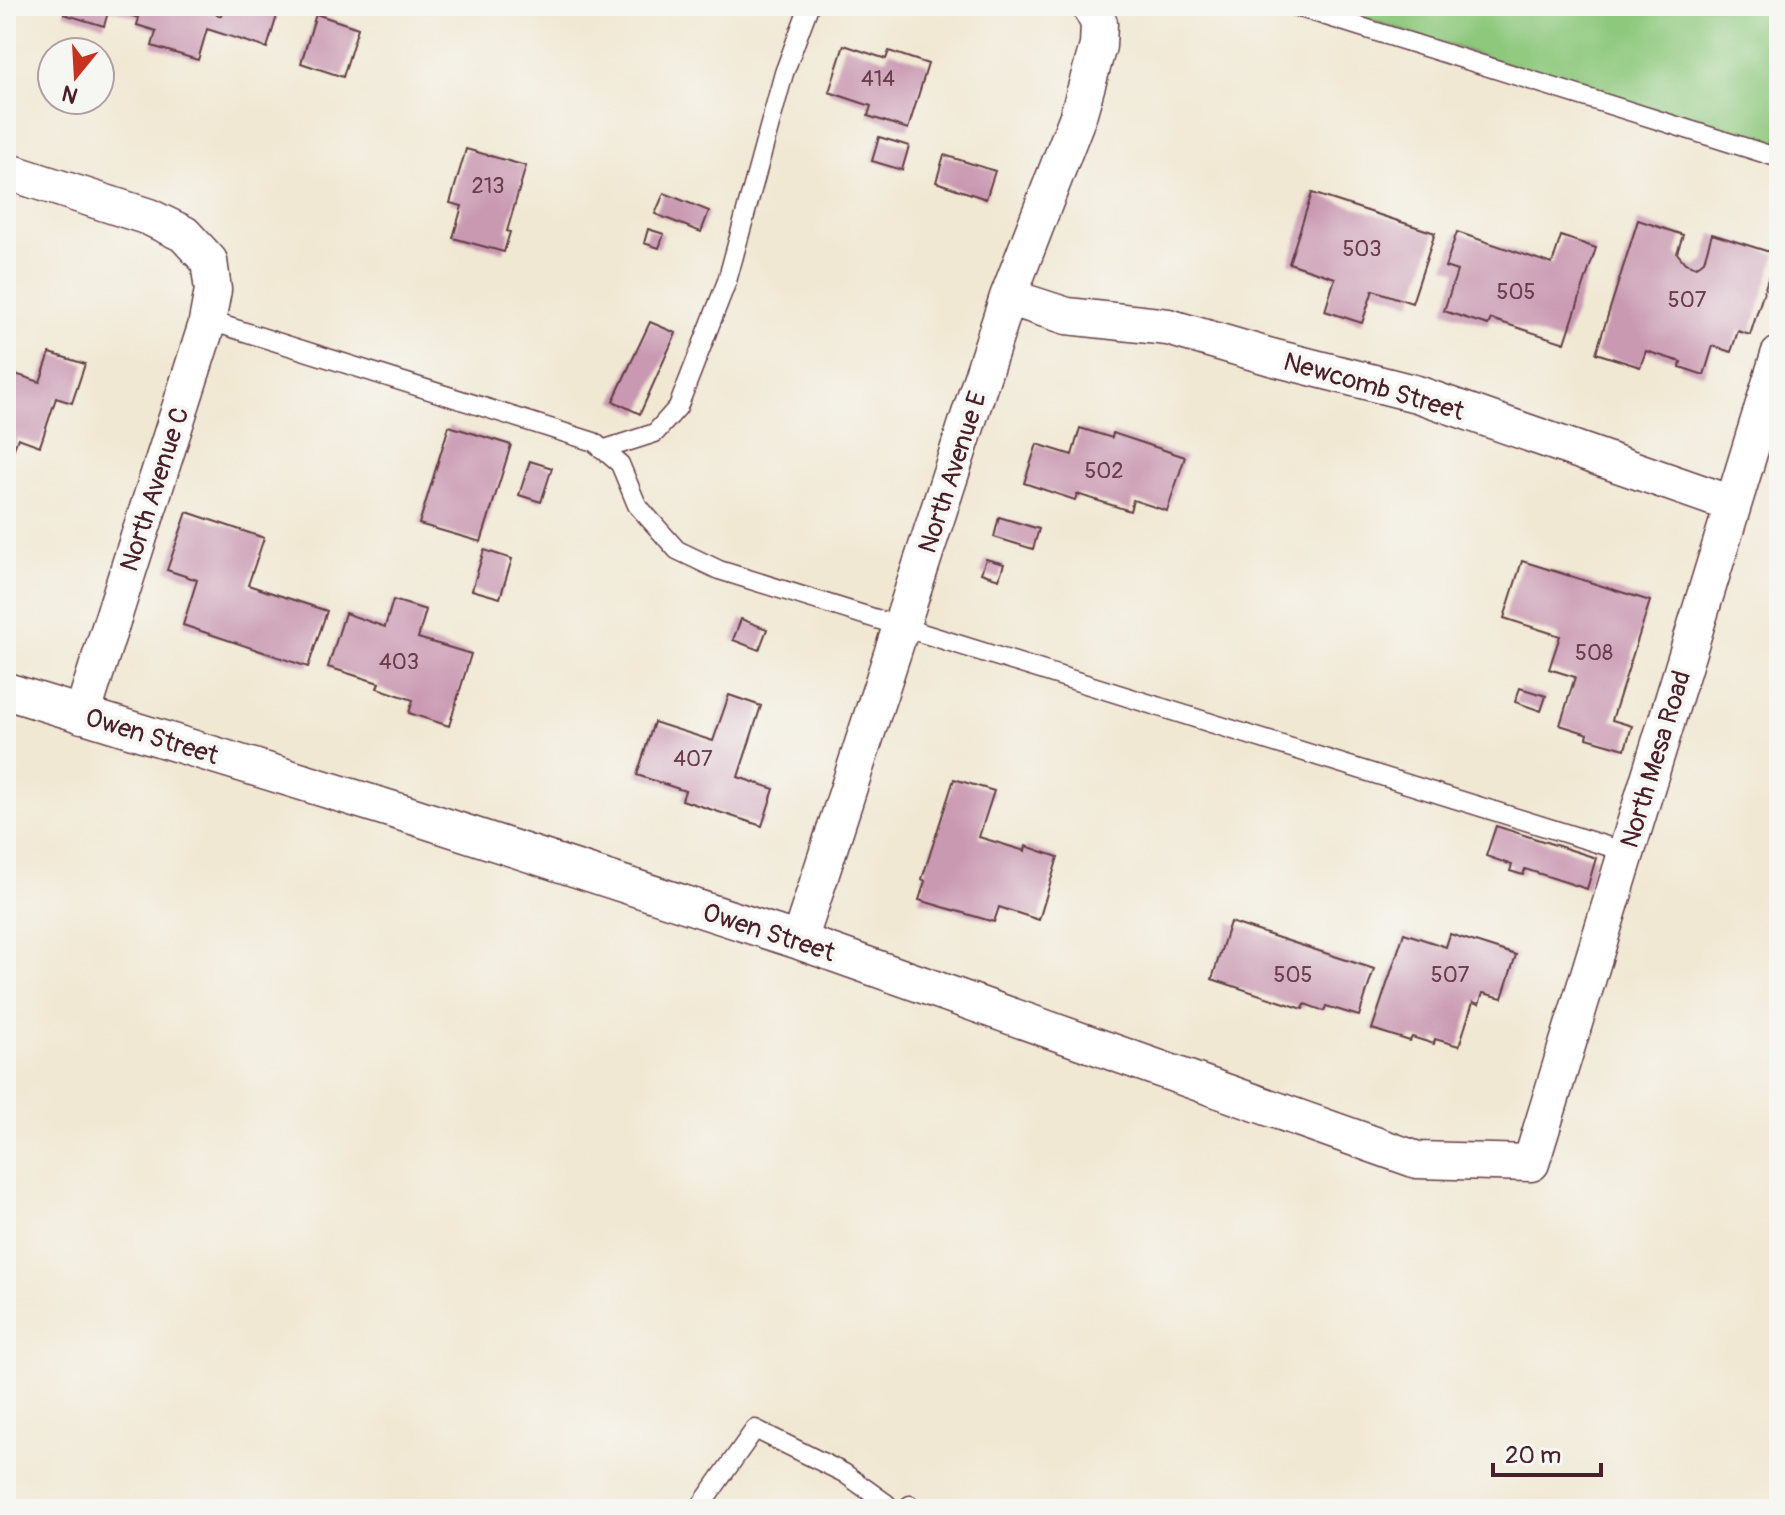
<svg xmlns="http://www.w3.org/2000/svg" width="1785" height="1515" viewBox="0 0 1785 1515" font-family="Pangolin,sans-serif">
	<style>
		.green { fill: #8dc87c; stroke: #6c7454; stroke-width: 2 }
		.building { fill: #c998b1 }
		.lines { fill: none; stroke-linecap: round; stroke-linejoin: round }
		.lane-casing { stroke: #633d44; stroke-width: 21 }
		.street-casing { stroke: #633d44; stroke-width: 39 }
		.lane { stroke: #fff; stroke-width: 18 }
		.street { stroke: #fff; stroke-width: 36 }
		.labels { text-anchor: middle; stroke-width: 8; stroke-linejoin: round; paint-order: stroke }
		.number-label { font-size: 22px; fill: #6a3d4c }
		.street-label { font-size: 26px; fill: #4a1f2b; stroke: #f6f6f2 }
	</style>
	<rect width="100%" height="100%" fill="#f6f6f2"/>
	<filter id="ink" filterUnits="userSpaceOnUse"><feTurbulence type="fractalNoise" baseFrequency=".0125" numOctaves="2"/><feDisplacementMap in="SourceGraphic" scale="16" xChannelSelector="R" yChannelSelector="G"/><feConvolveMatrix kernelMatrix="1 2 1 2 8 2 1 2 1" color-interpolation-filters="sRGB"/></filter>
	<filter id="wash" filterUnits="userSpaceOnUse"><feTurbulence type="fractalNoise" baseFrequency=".006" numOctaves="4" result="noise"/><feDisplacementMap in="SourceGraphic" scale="32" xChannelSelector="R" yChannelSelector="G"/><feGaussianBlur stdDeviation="1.8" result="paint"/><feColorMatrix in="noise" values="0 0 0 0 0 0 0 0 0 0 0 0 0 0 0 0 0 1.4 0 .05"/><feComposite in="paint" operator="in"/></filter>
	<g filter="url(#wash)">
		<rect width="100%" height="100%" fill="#f1e8d3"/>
		<path class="green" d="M1325,6H1779V151Z"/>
		<g id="blocks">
			<path class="building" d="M66,6H213L211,12L221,16L223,6H280L267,48L207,29L198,60L152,46L156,31L137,25L139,18L109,9L104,26L64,14Z
				M316,14L358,28L343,77L301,63Z
				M844,45L886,59L889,51L928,64L908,129L868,116L871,106L829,92Z
				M879,137L909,146L902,170L872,161Z
				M466,149L526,166L507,231L510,232L504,252L453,238L462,206L450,203Z
				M944,155L995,171L986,199L936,182Z
				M664,193L709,211L701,232L655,214Z
				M1312,193L1435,233L1412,303L1373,290L1362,323L1325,311L1335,278L1289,263Z
				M1638,220L1683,235L1677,253L1685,263L1696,267L1704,261L1712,234L1776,254L1750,335L1738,331L1731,352L1713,346L1704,375L1680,367L1681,362L1646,351L1640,367L1596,353Z
				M648,229L664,234L659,248L644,243Z
				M1457,232L1552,264L1561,236L1596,248L1565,343L1491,319L1488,325L1444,311L1457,271L1445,267Z
				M650,322L676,333L640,414L613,401Z
				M50,353L85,364L72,403L56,398L40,446L18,438L13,451L6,449V371L40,382Z
				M449,426L511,445L481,542L419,524Z
				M1080,428L1112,438L1113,433L1185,457L1167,511L1133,500L1130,511L1077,494L1075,500L1024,483L1037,444L1072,455Z
				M530,461L552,468L541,502L519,495Z
				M187,512L264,538L248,585L327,611L308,667L183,625L197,580L167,570Z
				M999,517L1039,529L1033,549L994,537Z
				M484,550L512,559L500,598L472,590Z
				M986,559L1004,564L999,579L981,573Z
				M1522,561L1650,601L1612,720L1632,726L1625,749L1587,738L1588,734L1560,725L1575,677L1549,669L1560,636L1504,618Z
				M393,600L426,610L418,638L471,654L449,726L409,713L413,700L377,688L379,683L328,667L345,613L385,627Z
				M741,619L767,629L759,650L733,640Z
				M1520,688L1546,696L1541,711L1515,702Z
				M729,695L761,706L738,777L774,789L762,826L682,800L685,791L637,775L654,722L713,741Z
				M954,779L994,791L979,837L1025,851L1026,846L1058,857L1039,920L999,907L994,922L919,900L925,881L922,879Z
				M1496,826L1596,858L1587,889L1525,869L1523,875L1510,871L1512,865L1486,856Z
				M1230,922L1374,969L1359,1016L1326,1006L1324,1011L1305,1004L1303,1009L1212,979Z
				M1404,933L1446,947L1450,934L1516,955L1502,998L1483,993L1479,1004L1473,1002L1459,1046L1435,1039L1434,1044L1412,1037L1410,1041L1372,1029Z"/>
		</g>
	</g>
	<g filter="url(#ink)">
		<use href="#blocks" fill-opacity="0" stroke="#633d44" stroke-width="2"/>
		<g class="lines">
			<defs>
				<path id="lane" d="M1294,6L1779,158
					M207,320L594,442L620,464L637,505L677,550L719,570L1626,852
					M602,450L655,433L678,407L727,281L784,73L809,6
					M702,1504L755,1429L844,1473L887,1504
					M905,1509L910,1505"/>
				<path id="street" d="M6,171L149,217L184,234L209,261L213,290L206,327L82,715
					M1008,297L1067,316L1168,327L1271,357L1417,394L1732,504
					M6,691L413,816L799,941L1417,1160L1531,1163L1779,355
					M799,941L1008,297L1078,116L1098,46L1099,23L1090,6"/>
			</defs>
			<use href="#lane" class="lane-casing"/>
			<use href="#street" class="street-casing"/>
			<use href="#lane" class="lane"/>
			<use href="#street" class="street"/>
		</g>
	</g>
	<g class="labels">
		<g class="number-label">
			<text x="878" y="86">414</text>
			<text x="488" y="193">213</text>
			<text x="1362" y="256">503</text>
			<text x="1516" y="299">505</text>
			<text x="1687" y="307">507</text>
			<text x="1104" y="478">502</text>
			<text x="1594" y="660">508</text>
			<text x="399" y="669">403</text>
			<text x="693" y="766">407</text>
			<text x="1293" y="982">505</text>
			<text x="1450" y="982">507</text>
		</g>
		<g class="street-label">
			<text transform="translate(1374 386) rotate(16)" y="9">Newcomb Street</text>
			<text transform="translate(952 472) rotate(-72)" y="9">North Avenue E</text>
			<text transform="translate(154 489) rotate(-72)" y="9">North Avenue C</text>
			<text transform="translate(152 736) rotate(17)" y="9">Owen Street</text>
			<text transform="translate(1655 759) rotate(-73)" y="9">North Mesa Road</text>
			<text transform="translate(769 932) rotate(18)" y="9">Owen Street</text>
		</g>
	</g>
	<rect width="1785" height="1515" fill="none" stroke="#f6f6f2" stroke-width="32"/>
	<g transform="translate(76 76) rotate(198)"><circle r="38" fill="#f6f6f2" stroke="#b1a0a2" stroke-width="2"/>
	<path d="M0-6L14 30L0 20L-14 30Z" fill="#c8321e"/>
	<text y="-12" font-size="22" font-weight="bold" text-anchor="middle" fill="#4a1f2b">N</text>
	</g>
	<path d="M1493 1463v12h108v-12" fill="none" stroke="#4a1f2b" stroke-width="4"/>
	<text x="1505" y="1463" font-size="24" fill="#4a1f2b" stroke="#f6f6f2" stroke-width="6" paint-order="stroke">20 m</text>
</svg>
